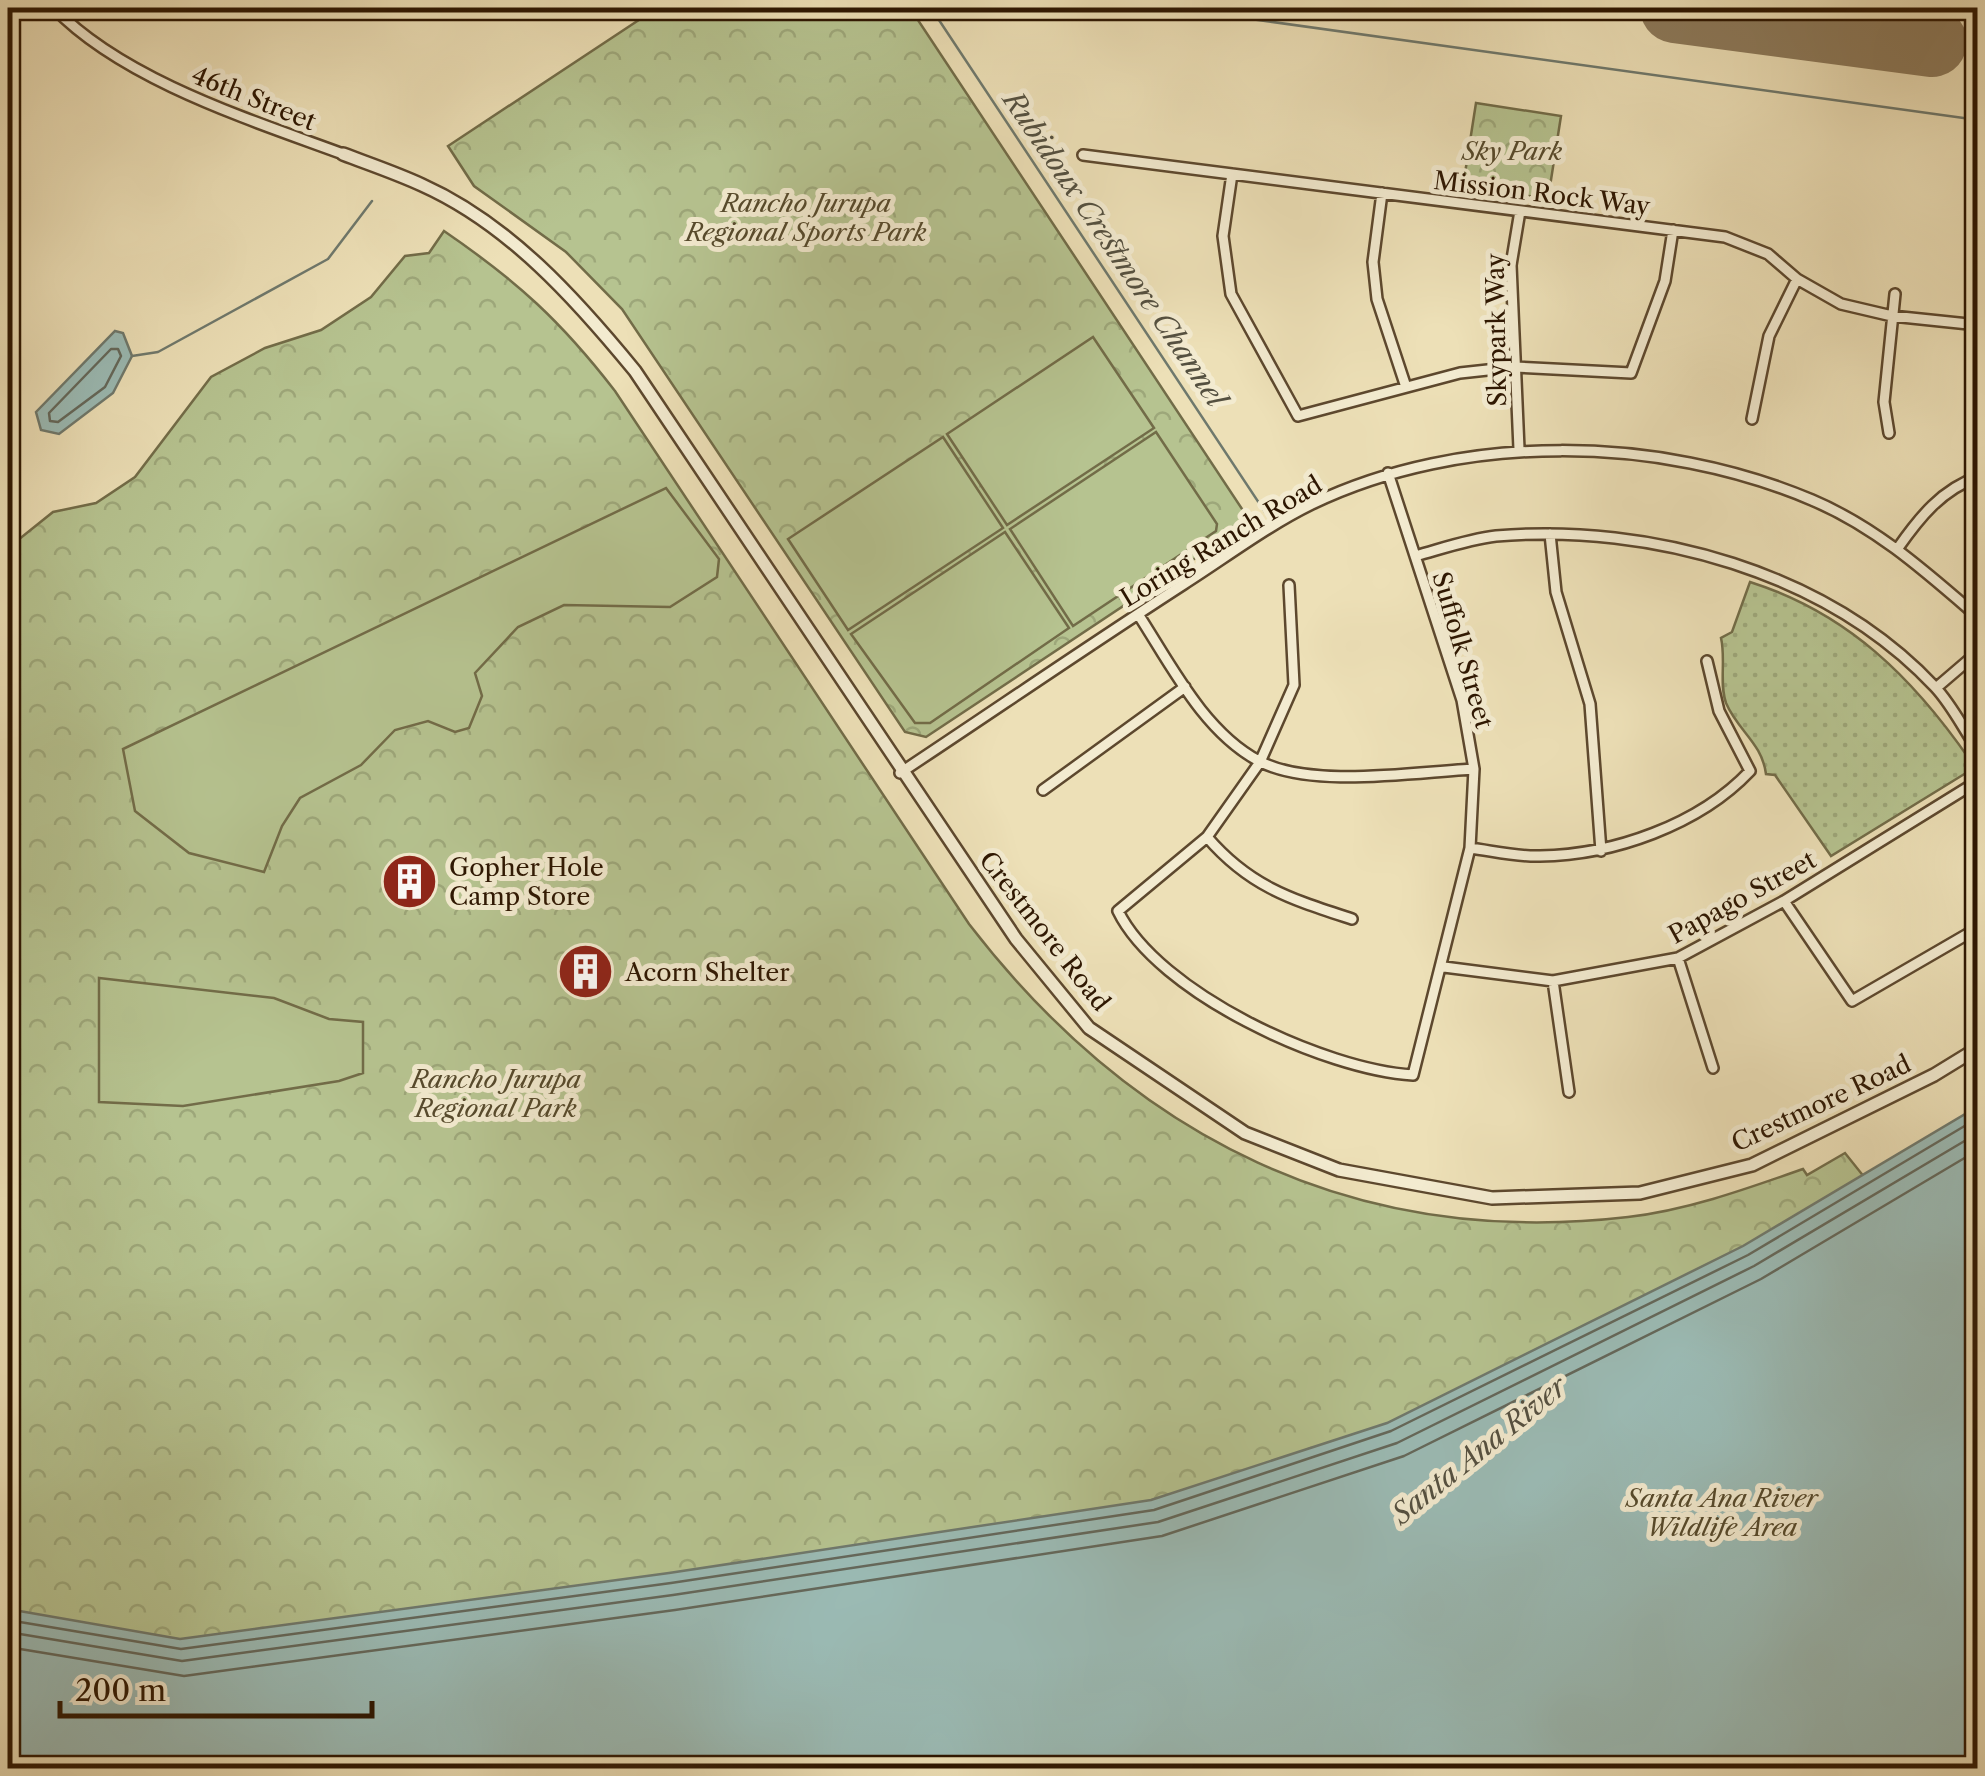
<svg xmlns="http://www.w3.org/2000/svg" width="1985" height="1776" viewBox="0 0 1985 1776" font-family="'Libre Caslon Text',serif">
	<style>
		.grass { fill: url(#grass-dots); stroke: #726c48; stroke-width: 2.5 }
		.forest { fill: url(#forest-crowns); stroke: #726c48; stroke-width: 2.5 }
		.pitch { fill: #b6c390; stroke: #726c48; stroke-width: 2.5 }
		.water { fill: #9bbbb5; stroke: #6f796d; stroke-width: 2.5 }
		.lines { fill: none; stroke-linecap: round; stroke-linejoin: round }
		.shore { stroke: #64685b; stroke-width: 2.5 }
		.stream { stroke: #6f796d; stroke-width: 2.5 }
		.taxiway { stroke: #8d7b5c; stroke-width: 28 }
		.runway { stroke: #8d7b5c; stroke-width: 70 }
		.minor-casing { stroke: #5d482e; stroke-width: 14 }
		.tertiary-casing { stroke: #5d482e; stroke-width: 16 }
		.minor { stroke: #f3ebd0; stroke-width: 9 }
		.tertiary { stroke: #f3ebd0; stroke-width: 11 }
		.labels { text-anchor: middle; stroke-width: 10; stroke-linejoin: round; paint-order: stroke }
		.street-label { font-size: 25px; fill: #2d1601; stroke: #f3ebd0 }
		.park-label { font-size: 25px; font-style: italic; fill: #564a2c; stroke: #f3ebd0 }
		.poi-label { font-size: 25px; fill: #2d1601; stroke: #f3ebd0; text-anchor: start }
		.water-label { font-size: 28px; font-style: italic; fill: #545040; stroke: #f3ebd0 }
	</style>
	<defs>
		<pattern id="grass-dots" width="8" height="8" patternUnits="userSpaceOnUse" patternTransform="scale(2.5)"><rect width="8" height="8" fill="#b6c390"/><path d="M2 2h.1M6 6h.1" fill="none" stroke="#9da77a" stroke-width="1.8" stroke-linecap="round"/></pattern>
		<pattern id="forest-crowns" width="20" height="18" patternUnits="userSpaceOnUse" patternTransform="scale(2.5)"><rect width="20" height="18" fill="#b6c390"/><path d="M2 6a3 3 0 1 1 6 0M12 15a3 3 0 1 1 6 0" fill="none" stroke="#9da77a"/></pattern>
	</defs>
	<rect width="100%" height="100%" fill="#ede0b7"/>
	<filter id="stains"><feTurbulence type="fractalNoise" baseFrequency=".002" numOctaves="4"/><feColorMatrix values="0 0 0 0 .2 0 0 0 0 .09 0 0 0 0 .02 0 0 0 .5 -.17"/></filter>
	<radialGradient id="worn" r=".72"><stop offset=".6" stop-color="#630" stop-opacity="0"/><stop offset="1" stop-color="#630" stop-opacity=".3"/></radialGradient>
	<path class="grass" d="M1750,582C1848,613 1913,678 1970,760L1966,773L1831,856L1775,775L1766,774C1762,743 1738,731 1726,703C1719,684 1726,659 1721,638L1732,632Z"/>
	<path class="forest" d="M657,8H910L1248,518L1216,539L1218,543L926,737L905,732L622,309L566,252L474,186L448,146Z
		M1476,103L1561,116L1548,199L1463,186Z
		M444,231C517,281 561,321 615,391L969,924C1133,1137 1354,1249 1628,1217C1688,1210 1746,1189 1803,1169L1807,1175L1845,1153L1977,1318L1978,1760L8,1768V548L53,512L96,503L135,477L211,377L265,348L321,330L371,297L405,256L429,253Z"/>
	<path class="pitch" d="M1093,337L1154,428L1007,525L947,434Z
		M1156,432L1217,524L1216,531L1073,626L1010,529Z
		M943,437L1003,528L848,630L788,539Z
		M666,488L719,559L717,577L670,607L564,605L518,627L475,673L482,696L469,728L455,732L428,721L395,730L361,765L300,798L282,826L264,872L189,853L135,811L123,749Z
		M1005,532L1069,628L930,723H915L851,634Z
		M99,978L274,998L329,1019L363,1022V1073L339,1081L183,1106L99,1102Z"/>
	<path class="water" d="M115,331L123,333L132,356L113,393L59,434L41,430L36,412Z
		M1977,1107V1768H8V1609L180,1639L669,1573L1151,1500L1387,1423L1743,1246Z"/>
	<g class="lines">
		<path class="shore" d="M111,349H118L121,356L105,387L58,422L50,421L49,413Z
			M8,1620L181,1649L671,1583L1154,1510L1391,1431L1748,1255L1978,1118
			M8,1632L182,1661L673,1595L1158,1522L1397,1443L1754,1266L1978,1133
			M8,1647L184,1676L675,1610L1162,1536L1404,1456L1761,1279L1978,1150"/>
		<path class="stream" d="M931,8L1265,512
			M1172,8L1978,120
			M132,356L158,352L328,259L372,201"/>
		<path class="taxiway" d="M1803,25L1811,8"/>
		<path class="runway" d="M1675,8L1932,42"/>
		<defs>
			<path id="minor" d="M54,8C123,80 251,120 343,154
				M1083,155L1725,237L1768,254L1797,279L1841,304L1892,316L1978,325
				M1232,174L1223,236L1231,294L1298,416L1460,373L1515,367L1631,373L1665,281L1673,230
				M1382,193L1373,262L1377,299L1405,384
				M1752,419L1769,336L1797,279
				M1889,433L1884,402L1895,294
				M1519,449L1511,265L1520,211
				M1550,534L1556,592L1590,704L1601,851
				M1898,548C1919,518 1942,489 1978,477
				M1415,556C1441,549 1469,539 1496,536C1651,523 1827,572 1935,687C1952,705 1964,730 1978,750
				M1289,585L1294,685L1260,762L1207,837L1118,911C1158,993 1325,1070 1413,1075L1470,848L1474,769L1462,700L1388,473
				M1138,614C1171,665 1204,732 1259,761C1312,789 1415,772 1474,769
				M1936,688L1978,652
				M900,773C995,710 1088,646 1184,584C1225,558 1267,526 1312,504C1462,432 1659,435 1812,500C1876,527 1926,572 1978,617
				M1043,790L1185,687
				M1207,837C1250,887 1291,899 1352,919
				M1470,848C1493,851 1517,857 1540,856C1613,855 1699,825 1750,771L1719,711L1707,661
				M1784,901L1852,1001L1978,928
				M1678,958L1713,1068
				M1444,967L1553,981L1678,958L1784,901L1978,781
				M1553,981L1569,1092"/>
			<path id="tertiary" d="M343,154C369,164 396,173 422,185C509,224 576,299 635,371L1016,939L1089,1028L1245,1133L1339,1170L1492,1198L1640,1193L1752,1165L1934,1075L1978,1048"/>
		</defs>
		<use href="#minor" class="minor-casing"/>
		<use href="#tertiary" class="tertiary-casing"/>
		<use href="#minor" class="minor"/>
		<use href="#tertiary" class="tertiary"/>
	</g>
	<defs>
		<symbol id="building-disc" viewBox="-11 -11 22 22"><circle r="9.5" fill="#8f2418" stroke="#f3ebd0"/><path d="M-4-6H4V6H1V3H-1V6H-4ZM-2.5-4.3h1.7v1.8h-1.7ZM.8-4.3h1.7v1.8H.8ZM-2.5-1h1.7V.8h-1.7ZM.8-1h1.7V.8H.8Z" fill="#fff"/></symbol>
	</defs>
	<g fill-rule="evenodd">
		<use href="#building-disc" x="378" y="850" width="63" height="63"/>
		<use href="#building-disc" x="554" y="940" width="63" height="63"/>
	</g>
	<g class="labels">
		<g class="street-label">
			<text transform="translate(254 98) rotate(22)" y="9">46th Street</text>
			<text transform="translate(1542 193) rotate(7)" y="9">Mission Rock Way</text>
			<text transform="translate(1496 330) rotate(-91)" y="9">Skypark Way</text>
			<text transform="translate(1221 541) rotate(-31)" y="9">Loring Ranch Road</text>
			<text transform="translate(1463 650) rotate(74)" y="9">Suffolk Street</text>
			<text transform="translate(1742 897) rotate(-29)" y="9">Papago Street</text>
			<text transform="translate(1045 931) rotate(52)" y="9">Crestmore Road</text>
			<text transform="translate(1821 1103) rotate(-25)" y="9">Crestmore Road</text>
		</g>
		<g class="park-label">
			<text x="1512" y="160">Sky Park</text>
			<text x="806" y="212">Rancho Jurupa<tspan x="806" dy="29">Regional Sports Park</tspan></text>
			<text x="496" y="1088">Rancho Jurupa<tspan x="496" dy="29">Regional Park</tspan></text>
			<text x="1722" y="1507">Santa Ana River<tspan x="1722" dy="29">Wildlife Area</tspan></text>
		</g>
		<g class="poi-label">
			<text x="449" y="876">Gopher Hole<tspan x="449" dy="29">Camp Store</tspan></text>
			<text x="625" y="981">Acorn Shelter</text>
		</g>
		<g class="water-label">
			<text transform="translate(1115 249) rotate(56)" y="10">Rubidoux Crestmore Channel</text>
			<text transform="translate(1479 1450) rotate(-39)" y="10">Santa Ana River</text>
		</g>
	</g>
	<rect width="1985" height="1776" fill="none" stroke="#ede0b7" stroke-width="40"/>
	<rect x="10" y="10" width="1965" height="1756" fill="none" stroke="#2d1601" stroke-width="5"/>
	<rect x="20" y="20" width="1945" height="1736" fill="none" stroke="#2d1601" stroke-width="2.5"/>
	<path d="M60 1701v15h312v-15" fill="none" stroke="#2d1601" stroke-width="5"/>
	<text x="75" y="1701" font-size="30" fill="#2d1601" stroke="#f3ebd0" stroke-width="8" paint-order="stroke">200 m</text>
	<rect width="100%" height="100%" filter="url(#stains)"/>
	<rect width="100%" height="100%" fill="url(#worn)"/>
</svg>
